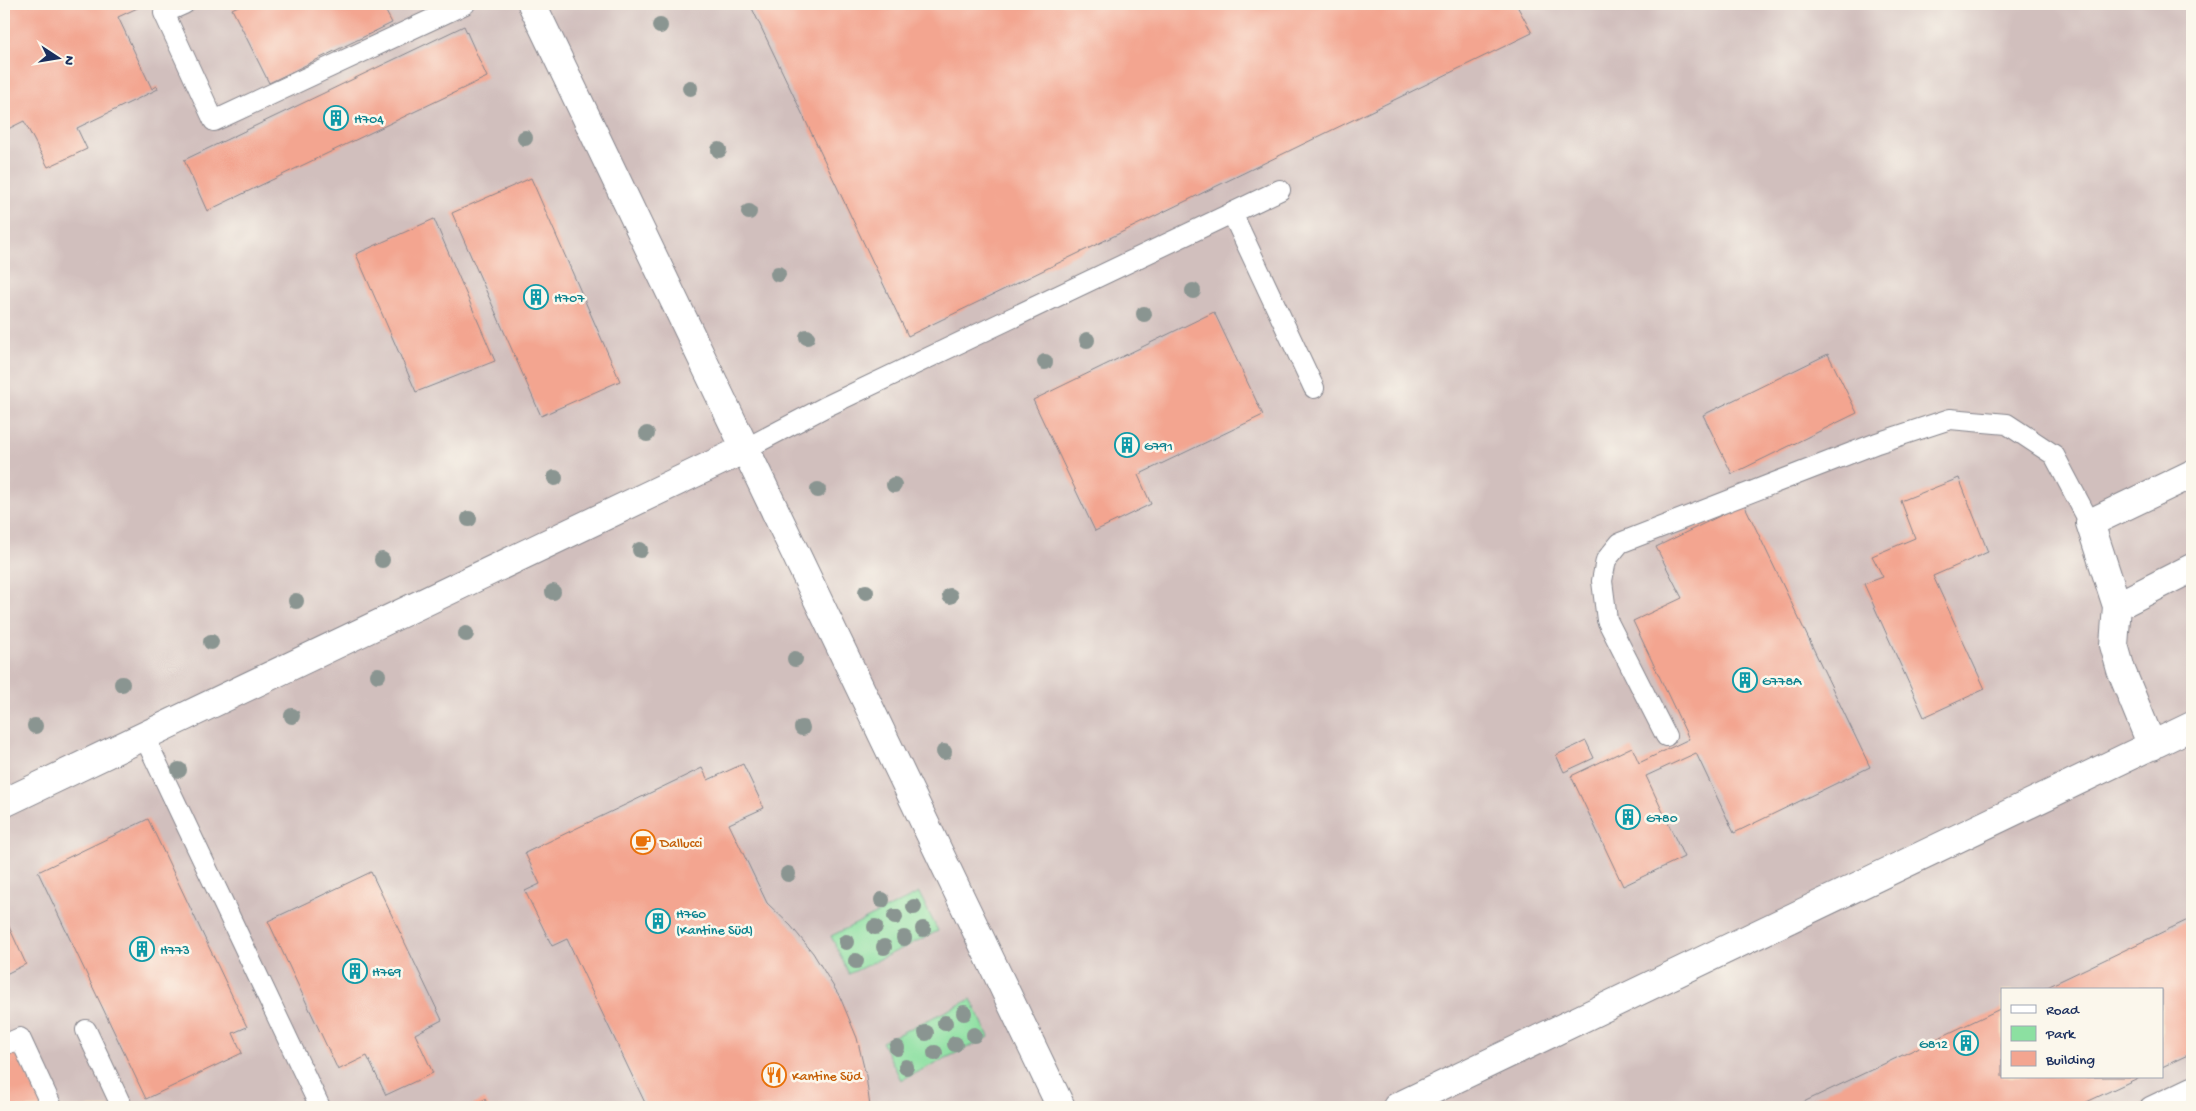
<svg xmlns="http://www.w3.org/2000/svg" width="2196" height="1111" viewBox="0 0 2196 1111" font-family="'Gochi Hand',sans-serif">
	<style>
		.industrial { fill: #d1bfbd; fill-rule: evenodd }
		.green { fill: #8ce0a1; stroke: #548880 }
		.building { fill: #f3a590 }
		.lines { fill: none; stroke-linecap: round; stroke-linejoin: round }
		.lane-casing { stroke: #86858c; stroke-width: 22 }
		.street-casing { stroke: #86858c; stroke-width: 30 }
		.lane { stroke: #fff; stroke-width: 20 }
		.street { stroke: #fff; stroke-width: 28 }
		.tree { fill: #8a9591 }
		.labels { text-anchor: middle; stroke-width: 5; stroke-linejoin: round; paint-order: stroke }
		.culture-label { font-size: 14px; fill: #0d838f; stroke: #fbf7ec; text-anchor: start }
		.food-label { font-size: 14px; fill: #c56008; stroke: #fbf7ec; text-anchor: start }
	</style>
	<rect width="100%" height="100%" fill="#fbf7ec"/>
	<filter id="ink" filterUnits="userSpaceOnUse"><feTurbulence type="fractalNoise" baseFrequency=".02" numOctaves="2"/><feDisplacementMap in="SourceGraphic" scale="10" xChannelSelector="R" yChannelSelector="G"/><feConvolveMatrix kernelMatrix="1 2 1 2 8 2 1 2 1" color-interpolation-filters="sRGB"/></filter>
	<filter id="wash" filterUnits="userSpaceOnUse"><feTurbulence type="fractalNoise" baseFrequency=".0096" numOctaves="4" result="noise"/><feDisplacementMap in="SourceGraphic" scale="20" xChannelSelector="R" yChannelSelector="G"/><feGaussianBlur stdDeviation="1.12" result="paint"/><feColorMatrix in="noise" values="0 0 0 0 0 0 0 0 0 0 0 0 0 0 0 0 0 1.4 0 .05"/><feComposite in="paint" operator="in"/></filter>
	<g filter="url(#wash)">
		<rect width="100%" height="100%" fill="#f0dbba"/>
		<path class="industrial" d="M4,4H2192V1107H4ZM2002,990H2162V1077H2002Z"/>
		<path class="green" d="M919,893L938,931L849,974L831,936Z
			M971,999L989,1037L901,1080L882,1042Z"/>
		<g id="blocks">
			<path class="building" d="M4,4H146L118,17L152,89L157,86L158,89L77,128L87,149L48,167L24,121L4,131Z
				M242,4H382L392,23L269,83L232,9Z
				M750,4H1516L1532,33L908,336Z
				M464,26L487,77L207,211L184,160Z
				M531,178L620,381L541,416L452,213Z
				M434,219L495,361L416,392L356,254Z
				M1214,312L1263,415L1138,475L1151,504L1095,531L1033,400Z
				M1828,354L1857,413L1732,474L1703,415Z
				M1959,478L1988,552L1933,576L1985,689L1924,717L1864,584L1883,577L1872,556L1915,538L1901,501Z
				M1744,504L1870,767L1734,833L1696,753L1646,776L1684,857L1623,886L1571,776L1632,747L1639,763L1689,739L1633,621L1682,598L1656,547Z
				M1586,741L1594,758L1564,772L1556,755Z
				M743,764L764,808L729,824L767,903L791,926L813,953L840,997L857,1038L866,1076L870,1107H647L567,939L552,946L525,891L540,884L525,853L702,768L708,780Z
				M148,819L247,1027L233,1033L242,1053L146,1099L38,872Z
				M371,872L442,1020L415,1034L433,1073L386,1095L367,1056L338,1070L268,921Z
				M4,916L26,964L4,975Z
				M2192,918V1053L2162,1067V990H2041Z
				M2002,1008V1077H2140L2076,1107H1793Z
				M14,1049L42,1107H4V1054Z
				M485,1099L489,1107H468Z"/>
		</g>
	</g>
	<g filter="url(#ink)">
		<use href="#blocks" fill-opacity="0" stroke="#86858c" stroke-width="1"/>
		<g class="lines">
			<defs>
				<path id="lane" d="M184,4L164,13L214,121L465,4
					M1232,213L1314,388
					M745,449L825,407L1280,190
					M144,736L320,1107
					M1666,736L1607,620L1602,581L1606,560L1620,543L1877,443L1950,419L2007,424L2054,455L2090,523
					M86,1030L122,1107
					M4,1045L20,1038L52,1107
					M2150,1107L2192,1087"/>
				<path id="street" d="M532,4L1061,1107
					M2117,606L2090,523L2192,474
					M2152,746L2121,670L2114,645L2117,606L2192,568
					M4,803L745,449
					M1397,1107L2192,726"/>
			</defs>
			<use href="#lane" class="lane-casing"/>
			<use href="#street" class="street-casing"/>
			<use href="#lane" class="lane"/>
			<use href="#street" class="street"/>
		</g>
		<g class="tree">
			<circle cx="660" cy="26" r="8"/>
			<circle cx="690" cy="88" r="8"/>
			<circle cx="525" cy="138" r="8"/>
			<circle cx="719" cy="150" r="8"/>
			<circle cx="749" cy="212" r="8"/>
			<circle cx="778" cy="274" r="8"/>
			<circle cx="1193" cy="291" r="8"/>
			<circle cx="1144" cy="314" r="8"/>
			<circle cx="807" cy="337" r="8"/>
			<circle cx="1087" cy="340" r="8"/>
			<circle cx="1045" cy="362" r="8"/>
			<circle cx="647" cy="434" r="8"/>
			<circle cx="555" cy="478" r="8"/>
			<circle cx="894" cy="485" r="8"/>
			<circle cx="818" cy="490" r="8"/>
			<circle cx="469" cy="519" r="8"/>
			<circle cx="640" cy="550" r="8"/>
			<circle cx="382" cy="560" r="8"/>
			<circle cx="553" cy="592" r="8"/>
			<circle cx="866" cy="592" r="8"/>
			<circle cx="950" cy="596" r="8"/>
			<circle cx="296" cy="601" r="8"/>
			<circle cx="466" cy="634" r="8"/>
			<circle cx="211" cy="642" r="8"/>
			<circle cx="795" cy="659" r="8"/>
			<circle cx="378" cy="675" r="8"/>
			<circle cx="122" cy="684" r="8"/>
			<circle cx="292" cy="716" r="8"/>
			<circle cx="35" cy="726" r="8"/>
			<circle cx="802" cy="728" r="8"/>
			<circle cx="944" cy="752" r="8"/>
			<circle cx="179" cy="770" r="8"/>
			<circle cx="788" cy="874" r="8"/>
			<circle cx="882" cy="900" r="8"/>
			<circle cx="914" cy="907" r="8"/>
			<circle cx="895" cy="917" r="8"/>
			<circle cx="875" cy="927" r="8"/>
			<circle cx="923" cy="929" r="8"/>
			<circle cx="904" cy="938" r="8"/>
			<circle cx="846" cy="942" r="8"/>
			<circle cx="884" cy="947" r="8"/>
			<circle cx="856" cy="961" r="8"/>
			<circle cx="964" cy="1013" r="8"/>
			<circle cx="945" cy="1023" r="8"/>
			<circle cx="926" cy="1033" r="8"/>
			<circle cx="974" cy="1035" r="8"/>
			<circle cx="955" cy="1044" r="8"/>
			<circle cx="897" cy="1048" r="8"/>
			<circle cx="935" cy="1053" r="8"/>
			<circle cx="906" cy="1067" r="8"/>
		</g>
	</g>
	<defs>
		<symbol id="building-ring" viewBox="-11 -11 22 22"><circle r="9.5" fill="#fbf7ec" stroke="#0f9aa8" stroke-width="1.5"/><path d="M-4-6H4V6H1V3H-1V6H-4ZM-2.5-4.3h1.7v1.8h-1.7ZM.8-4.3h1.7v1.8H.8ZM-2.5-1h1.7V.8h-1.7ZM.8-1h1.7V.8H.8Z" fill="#0f9aa8"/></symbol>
		<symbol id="cafe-ring" viewBox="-11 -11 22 22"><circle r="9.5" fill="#fbf7ec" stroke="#e8710a" stroke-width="1.5"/><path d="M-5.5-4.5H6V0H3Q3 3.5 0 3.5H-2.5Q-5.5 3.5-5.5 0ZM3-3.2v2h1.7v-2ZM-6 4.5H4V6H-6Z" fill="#e8710a"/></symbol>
		<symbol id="restaurant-ring" viewBox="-11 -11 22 22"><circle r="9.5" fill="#fbf7ec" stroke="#e8710a" stroke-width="1.5"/><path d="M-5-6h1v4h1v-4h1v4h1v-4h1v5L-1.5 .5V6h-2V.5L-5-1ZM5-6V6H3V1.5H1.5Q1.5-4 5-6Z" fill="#e8710a"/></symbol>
	</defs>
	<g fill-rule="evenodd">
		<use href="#building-ring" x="322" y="104" width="28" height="28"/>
		<use href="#building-ring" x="522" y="283" width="28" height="28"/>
		<use href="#building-ring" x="1113" y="431" width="28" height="28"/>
		<use href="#building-ring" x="1731" y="666" width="28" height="28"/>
		<use href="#building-ring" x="1614" y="803" width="28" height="28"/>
		<use href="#cafe-ring" x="629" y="828" width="28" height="28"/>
		<use href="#building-ring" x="644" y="907" width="28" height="28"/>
		<use href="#building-ring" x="128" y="935" width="28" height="28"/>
		<use href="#building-ring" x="341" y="957" width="28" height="28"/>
		<use href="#building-ring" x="1952" y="1029" width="28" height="28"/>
		<use href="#restaurant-ring" x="760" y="1061" width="28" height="28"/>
	</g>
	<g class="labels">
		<g class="culture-label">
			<text x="354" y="123">H704</text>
			<text x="554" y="302">H707</text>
			<text x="1144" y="450">G791</text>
			<text x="1762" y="685">G778A</text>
			<text x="1646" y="822">G780</text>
			<text x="676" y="918">H760<tspan x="676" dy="16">(Kantine Süd)</tspan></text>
			<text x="160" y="954">H773</text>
			<text x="372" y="976">H769</text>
			<text x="1948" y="1048" text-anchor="end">G812</text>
		</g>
		<g class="food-label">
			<text x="660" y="847">Dallucci</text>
			<text x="792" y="1080">Kantine Süd</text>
		</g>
	</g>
	<rect width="2196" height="1111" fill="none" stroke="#fbf7ec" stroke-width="20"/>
	<rect x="2001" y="988" width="162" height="90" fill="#fbf7ec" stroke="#a1a7b3"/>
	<rect x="2011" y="1005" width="25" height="8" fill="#ffffff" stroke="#a1a7b3"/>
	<text x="2046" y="1014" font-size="15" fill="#1b2f5e">Road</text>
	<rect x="2011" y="1026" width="25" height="15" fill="#8ce0a1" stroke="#a1a7b3"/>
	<text x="2046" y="1038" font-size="15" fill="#1b2f5e">Park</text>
	<rect x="2011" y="1051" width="25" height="15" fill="#f3a590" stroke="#a1a7b3"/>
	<text x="2046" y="1064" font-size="15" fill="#1b2f5e">Building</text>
	<g transform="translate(58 58) rotate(102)" stroke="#fbf7ec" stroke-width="4" paint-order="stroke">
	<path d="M0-4L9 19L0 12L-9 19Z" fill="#1b2f5e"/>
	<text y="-8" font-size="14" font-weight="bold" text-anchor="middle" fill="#1b2f5e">N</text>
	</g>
</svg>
